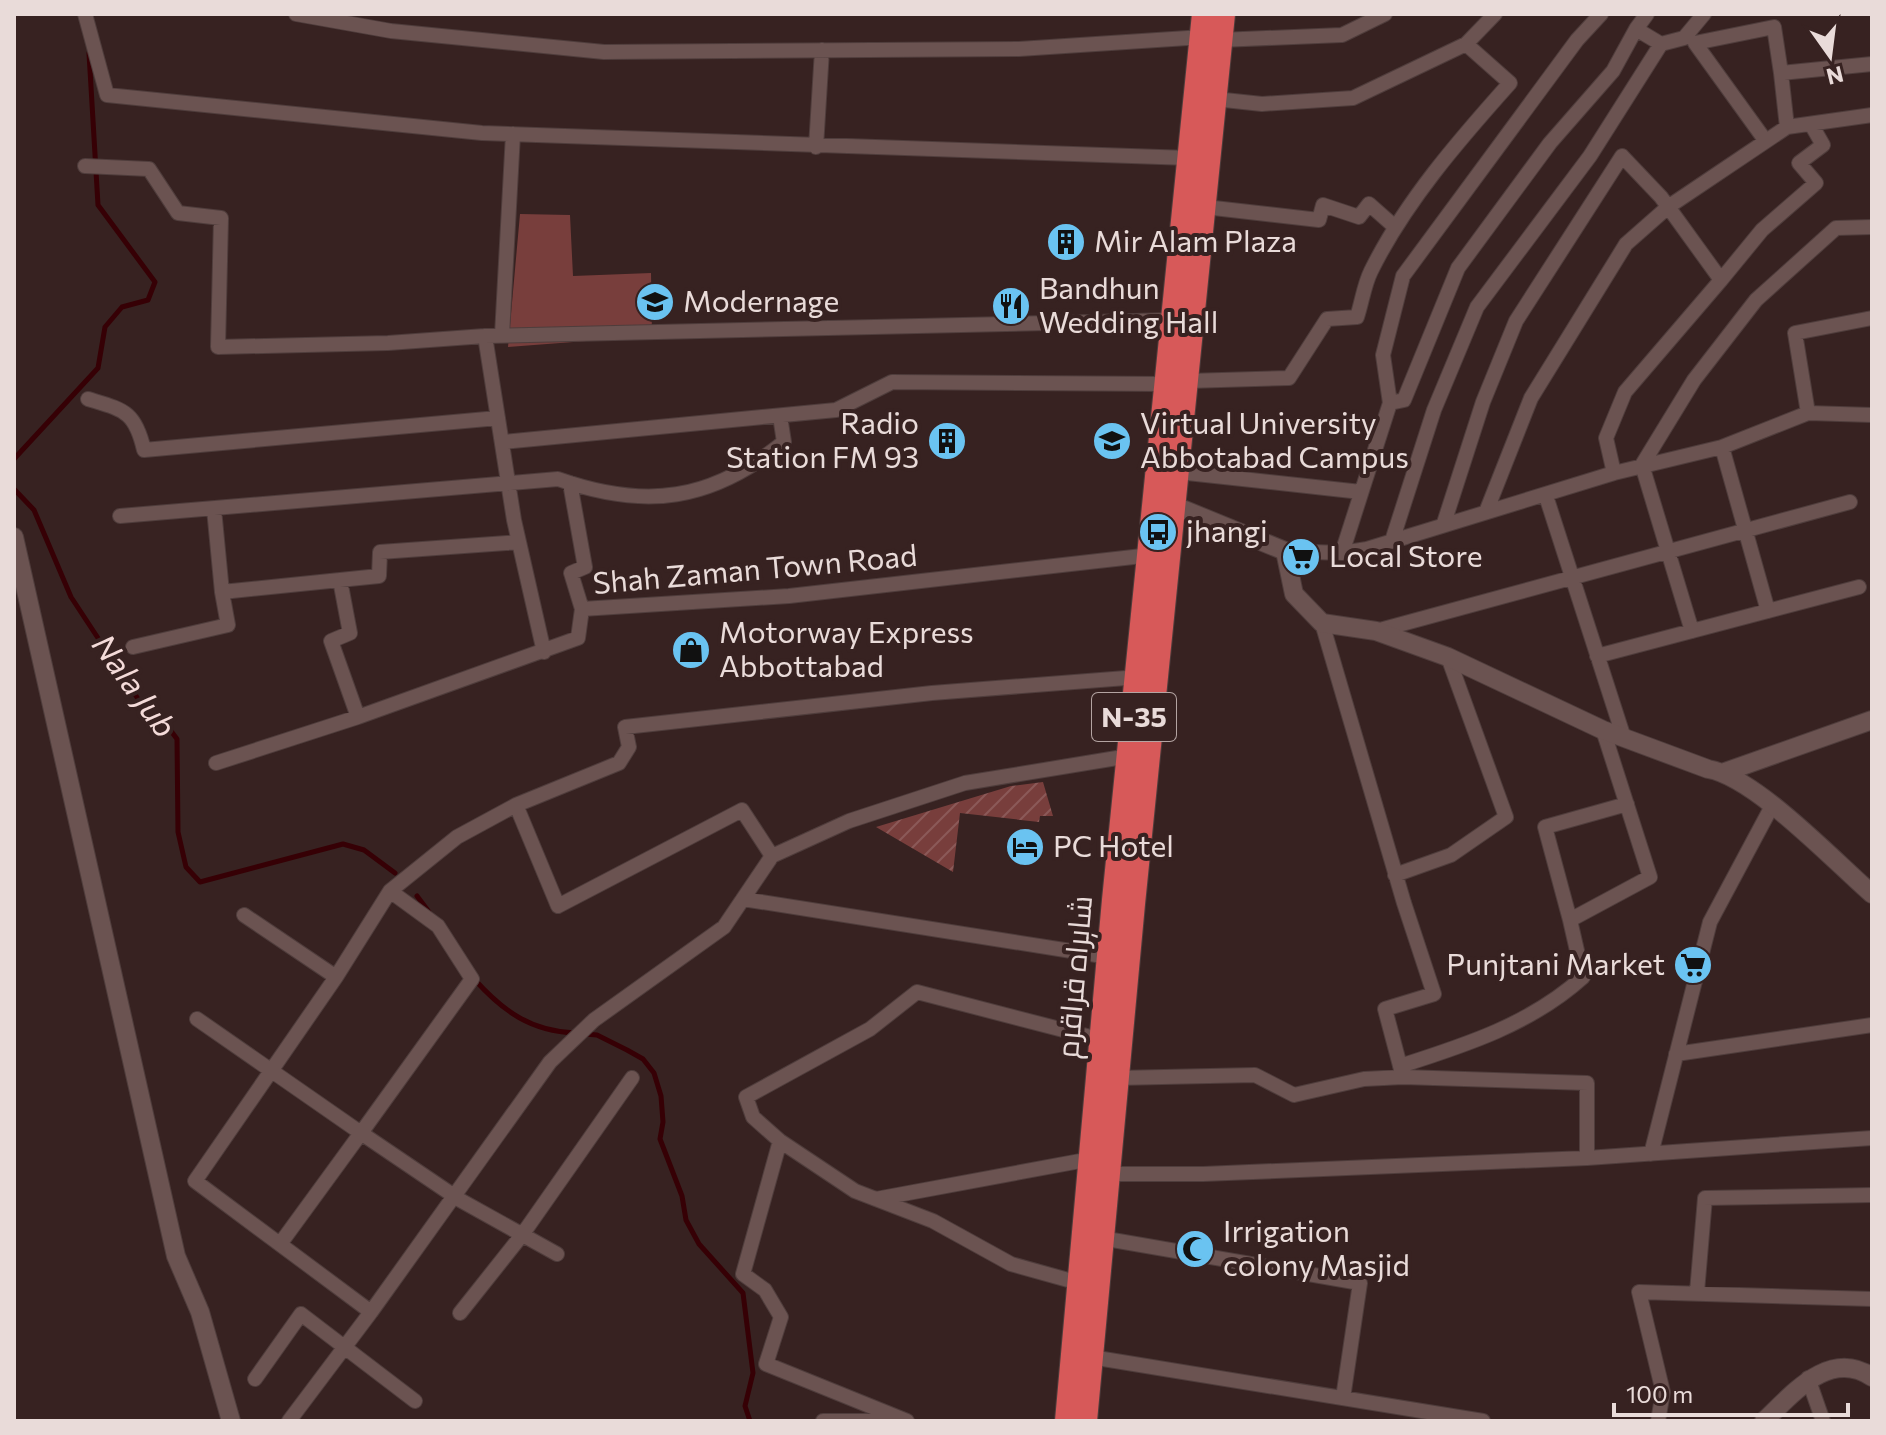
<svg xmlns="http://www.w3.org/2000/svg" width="1886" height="1435" viewBox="0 0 1886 1435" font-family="Commissioner,Cairo,sans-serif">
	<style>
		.garden { fill: url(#garden-furrows) }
		.pitch { fill: #783e3c }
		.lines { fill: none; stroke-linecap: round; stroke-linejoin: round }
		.stream { stroke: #360005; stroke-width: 5 }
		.street-casing { stroke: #4f3d3c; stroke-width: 16 }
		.secondary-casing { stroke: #4f3d3c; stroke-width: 20 }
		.highway-casing { stroke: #4f3d3c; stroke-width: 26 }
		.street { stroke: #6b5351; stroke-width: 14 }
		.secondary { stroke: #6b5351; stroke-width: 18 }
		.highway { stroke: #d75959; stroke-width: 24 }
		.labels { text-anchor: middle; stroke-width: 8; stroke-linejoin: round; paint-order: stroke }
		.shield { fill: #372221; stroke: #b4a4a2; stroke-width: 2 }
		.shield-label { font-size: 28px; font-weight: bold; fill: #e9dbd9 }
		.poi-label { font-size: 30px; fill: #e9dbd9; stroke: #372221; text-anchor: start }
		.street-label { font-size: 30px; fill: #e9dbd9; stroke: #372221 }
		.water-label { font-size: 32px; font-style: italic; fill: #f4dbd9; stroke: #372221 }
	</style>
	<defs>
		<pattern id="garden-furrows" width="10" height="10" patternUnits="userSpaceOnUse" patternTransform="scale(2)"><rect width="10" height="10" fill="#783e3c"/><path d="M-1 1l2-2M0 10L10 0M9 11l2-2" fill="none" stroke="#8b5958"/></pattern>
	</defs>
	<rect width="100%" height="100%" fill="#372221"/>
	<path class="garden" d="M1043,782L1053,816H1040L1039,822L960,813L953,872L876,827L1011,786Z"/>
	<path class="pitch" d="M520,214L570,215L573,276L651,273L652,336L508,347Z"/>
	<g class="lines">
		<path class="stream" d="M14,459L98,368L105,327L122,307L148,300L155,282L98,205L89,53
			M14,489L34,510L71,597L144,708L165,723L177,739L178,832L186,867L200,882L343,844L364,850L395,873
			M417,896L429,912
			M475,980C504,1012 531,1031 575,1033
			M585,1034L597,1035L627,1050L643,1059L654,1073L661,1096L663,1122L660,1139L682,1196L686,1220L699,1244L743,1293L753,1373L745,1406L750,1421"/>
		<defs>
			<path id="street" d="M85,14L107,95L482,133L1189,158
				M296,14L391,31L604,52L1019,49L1203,37
				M1636,29L1647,14
				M1220,40L1342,35L1385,14
				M1215,99L1262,104L1353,98L1466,44
				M1787,127L1872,115
				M1765,140L1695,43L1774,27L1781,73
				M816,147L822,50
				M85,166L149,169L178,213L221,218L218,347L388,343L485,336
				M1205,207L1319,220L1323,205L1359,217L1369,204L1395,227
				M502,335L513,134
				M1188,381L1289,378L1327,319L1357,317C1362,302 1364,285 1371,271C1405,202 1459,140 1510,83L1466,44L1495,14
				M88,399C124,410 135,411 144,450L498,418
				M1390,403L1383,355L1403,276L1577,40L1601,14
				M1808,413L1795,333L1872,318
				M502,442L836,410L892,382L1169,384
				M1722,447L1768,611
				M1178,472L1361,492
				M1614,473L1606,438L1625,392L1721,280
				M570,483L585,567L571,573L582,609
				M1546,496L1624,738
				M214,509L222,592
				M1486,512L1531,398L1626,244L1668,207L1787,127L1781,73L1872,64
				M120,516L558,479C646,510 711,501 784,442L780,416
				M1444,523L1483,402L1516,321L1622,156L1661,197L1721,280L1762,230L1816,183L1799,163L1823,145L1811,124
				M1392,541L1434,410L1477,307L1590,156L1661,44
				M1285,551L1342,553L1367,549L1614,473L1722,447L1808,413L1872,415
				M1342,553L1390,403L1404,400L1458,268L1550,143L1613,71L1636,29L1661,44L1684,38L1704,14
				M340,580L350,633L331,641L358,717
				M1376,631L1850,502
				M1692,631L1642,465L1694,380L1756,300L1836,228L1872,227
				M133,647L228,625L222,592L379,576L380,552L519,542
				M544,652L514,520L485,336L1175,320
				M1597,656L1859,587
				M1603,730L1650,877L1570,920L1545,827L1627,804
				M216,763L358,717L578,638L582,609L789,596L1151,555
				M516,805L558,906L742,810L772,856L849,821L965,783L1129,756
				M1395,875L1451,855L1506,817L1448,657
				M390,891L438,926L472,979L361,1133L460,1200L557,1254
				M743,899L1109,957
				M244,915L336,977
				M197,1019L361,1133L280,1244
				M1676,1054L1872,1025
				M1400,1066C1466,1045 1531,1024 1583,977L1570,920
				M1117,1078L1255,1075L1294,1095L1364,1079L1403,1077L1385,1009L1434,994L1404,903L1322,623
				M780,1141L743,1274L765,1290L781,1317L766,1364L907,1421
				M1651,1154L1710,922L1772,806
				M1587,1158L1872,1138
				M1108,1174H1203L1587,1158V1083L1403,1077
				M876,1199L1091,1159
				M1101,1238L1360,1283L1343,1398
				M1079,1283L1011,1264L933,1221L855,1191L780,1141L753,1117L746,1097L870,1029L917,992L1102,1040
				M1697,1292L1705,1198L1872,1195
				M371,1312L550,1062L594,1020L724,927L772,856
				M460,1313L522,1235L632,1078
				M1091,1357L1483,1421
				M1808,1378L1823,1421
				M255,1379L301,1314L415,1401
				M289,1421L371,1312L195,1181L336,977L390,891L457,837L516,805L619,763L629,747L625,727L932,693L1139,677
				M823,1421H880
				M1658,1421L1663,1392L1639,1292L1872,1299"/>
			<path id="secondary" d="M1175,506L1285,551L1294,594L1322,623L1376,631L1448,657L1603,730L1708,769C1755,777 1834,861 1872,894
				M14,537L176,1256L200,1312L231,1421
				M1725,772L1872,720
				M1764,1421C1792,1395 1829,1348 1872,1377"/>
			<path id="highway" d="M1067,1421L1114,900L1204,14
				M1085,1421L1133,904L1223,14"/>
		</defs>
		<use href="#street" class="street-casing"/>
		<use href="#secondary" class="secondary-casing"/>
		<use href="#highway" class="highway-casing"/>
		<use href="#street" class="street"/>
		<use href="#secondary" class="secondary"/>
		<use href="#highway" class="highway"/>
	</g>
	<defs>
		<symbol id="building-disc" viewBox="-11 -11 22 22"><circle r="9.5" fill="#6ac3f1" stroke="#372221"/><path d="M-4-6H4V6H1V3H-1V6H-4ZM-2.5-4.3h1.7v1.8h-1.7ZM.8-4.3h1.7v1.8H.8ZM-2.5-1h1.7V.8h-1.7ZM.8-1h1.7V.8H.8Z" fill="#111"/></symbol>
		<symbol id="university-disc" viewBox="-11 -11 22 22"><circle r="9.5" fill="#6ac3f1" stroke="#372221"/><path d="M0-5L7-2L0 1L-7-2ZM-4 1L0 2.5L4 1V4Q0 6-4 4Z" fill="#111"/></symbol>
		<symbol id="restaurant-disc" viewBox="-11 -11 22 22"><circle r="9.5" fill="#6ac3f1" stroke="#372221"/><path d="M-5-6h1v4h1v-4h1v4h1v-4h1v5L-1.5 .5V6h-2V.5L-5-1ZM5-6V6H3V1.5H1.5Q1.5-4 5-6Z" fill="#111"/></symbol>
		<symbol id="bus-disc" viewBox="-11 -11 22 22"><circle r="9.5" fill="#6ac3f1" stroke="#372221"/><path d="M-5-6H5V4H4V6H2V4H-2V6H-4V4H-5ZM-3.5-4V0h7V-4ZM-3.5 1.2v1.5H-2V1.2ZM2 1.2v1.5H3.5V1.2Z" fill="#111"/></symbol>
		<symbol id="supermarket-disc" viewBox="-11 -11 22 22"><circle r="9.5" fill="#6ac3f1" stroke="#372221"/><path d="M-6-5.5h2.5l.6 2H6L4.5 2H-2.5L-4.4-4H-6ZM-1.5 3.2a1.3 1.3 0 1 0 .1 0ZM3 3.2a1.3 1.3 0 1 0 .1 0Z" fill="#111"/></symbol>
		<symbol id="shop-disc" viewBox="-11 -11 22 22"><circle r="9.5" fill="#6ac3f1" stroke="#372221"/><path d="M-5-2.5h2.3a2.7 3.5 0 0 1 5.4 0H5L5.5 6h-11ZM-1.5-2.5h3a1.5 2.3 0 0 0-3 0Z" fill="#111"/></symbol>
		<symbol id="hotel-disc" viewBox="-11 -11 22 22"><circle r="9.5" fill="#6ac3f1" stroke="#372221"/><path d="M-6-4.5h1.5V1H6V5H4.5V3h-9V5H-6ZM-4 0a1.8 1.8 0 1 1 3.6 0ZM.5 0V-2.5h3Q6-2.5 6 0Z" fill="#111"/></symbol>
		<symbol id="mosque-disc" viewBox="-11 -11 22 22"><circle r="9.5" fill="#6ac3f1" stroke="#372221"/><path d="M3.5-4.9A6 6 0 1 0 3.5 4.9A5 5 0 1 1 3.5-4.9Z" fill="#111"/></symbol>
	</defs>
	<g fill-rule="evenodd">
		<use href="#building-disc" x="1044" y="220" width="44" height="44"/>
		<use href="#university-disc" x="633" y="280" width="44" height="44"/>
		<use href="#restaurant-disc" x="989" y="284" width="44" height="44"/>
		<use href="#building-disc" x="925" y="419" width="44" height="44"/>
		<use href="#university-disc" x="1090" y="419" width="44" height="44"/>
		<use href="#bus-disc" x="1136" y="510" width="44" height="44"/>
		<use href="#supermarket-disc" x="1279" y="535" width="44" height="44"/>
		<use href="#shop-disc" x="669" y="628" width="44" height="44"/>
		<use href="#hotel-disc" x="1003" y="825" width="44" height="44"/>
		<use href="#supermarket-disc" x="1671" y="943" width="44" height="44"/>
		<use href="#mosque-disc" x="1173" y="1227" width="44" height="44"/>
	</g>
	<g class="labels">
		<rect class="shield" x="1092" y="693" width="84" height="48" rx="6"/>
		<g class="shield-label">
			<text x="1134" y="727">N-35</text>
		</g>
		<g class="poi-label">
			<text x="1094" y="252">Mir Alam Plaza</text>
			<text x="1039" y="299">Bandhun<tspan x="1039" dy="34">Wedding Hall</tspan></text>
			<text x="683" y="312">Modernage</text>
			<text x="919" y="434" text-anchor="end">Radio<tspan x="919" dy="34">Station FM 93</tspan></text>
			<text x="1140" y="434">Virtual University<tspan x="1140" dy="34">Abbotabad Campus</tspan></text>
			<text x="1186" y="542">jhangi</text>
			<text x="1329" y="567">Local Store</text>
			<text x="719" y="643">Motorway Express<tspan x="719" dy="34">Abbottabad</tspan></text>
			<text x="1053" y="857">PC Hotel</text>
			<text x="1665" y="975" text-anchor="end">Punjtani Market</text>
			<text x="1223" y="1242">Irrigation<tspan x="1223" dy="34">colony Masjid</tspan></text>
		</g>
		<g class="street-label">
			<text transform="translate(755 570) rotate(-5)" y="10">Shah Zaman Town Road</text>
			<text transform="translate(1075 977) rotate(-85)" y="10">شاہراہ قراقرم</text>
		</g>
		<g class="water-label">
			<text transform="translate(134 686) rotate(54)" y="11">Nala Jub</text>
		</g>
	</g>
	<rect width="1886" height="1435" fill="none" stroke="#e9dbd9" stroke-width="32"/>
	<g transform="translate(1830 56) rotate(166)" stroke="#372221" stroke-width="6" paint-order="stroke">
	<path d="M0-6L14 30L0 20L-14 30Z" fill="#e9dbd9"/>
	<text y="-12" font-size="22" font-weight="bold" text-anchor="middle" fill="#e9dbd9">N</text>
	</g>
	<path d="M1614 1403v12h234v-12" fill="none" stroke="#e9dbd9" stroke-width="4"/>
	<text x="1626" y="1403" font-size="24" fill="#e9dbd9" stroke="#372221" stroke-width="6" paint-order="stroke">100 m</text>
</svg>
